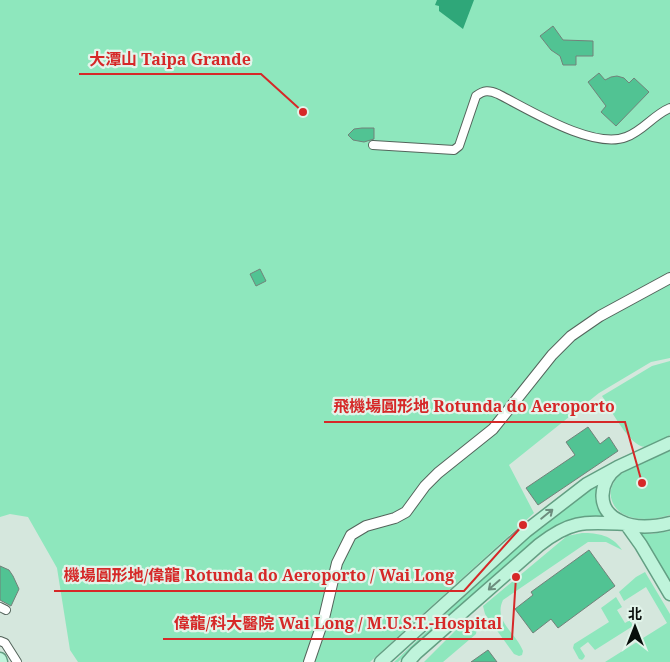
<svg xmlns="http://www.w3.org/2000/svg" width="670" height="662" viewBox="0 0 670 662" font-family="'Noto Serif','Noto Sans SC',serif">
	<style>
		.green { fill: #8ee7bd }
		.water { fill: #2fa779 }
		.building { fill: #51c393; stroke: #72827a }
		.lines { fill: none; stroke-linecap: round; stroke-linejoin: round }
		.minor-casing { stroke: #54645b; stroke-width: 10 }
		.tertiary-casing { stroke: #54645b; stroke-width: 12 }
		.primary-casing { stroke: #639f83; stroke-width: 15 }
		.minor { stroke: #fff; stroke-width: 8 }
		.tertiary { stroke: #fff; stroke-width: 10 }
		.primary { stroke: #bff4db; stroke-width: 12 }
		.oneway { stroke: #6d8d7e }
		.leader { fill: none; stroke: #d62828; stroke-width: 2 }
		.callout-dot { fill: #d62828; stroke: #e2f4ea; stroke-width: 2 }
		.callout-label { font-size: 16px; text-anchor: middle; font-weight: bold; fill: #d62828; stroke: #e2f4ea; stroke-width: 4.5; stroke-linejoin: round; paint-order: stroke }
	</style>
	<rect width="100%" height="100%" fill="#d5e7dd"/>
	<path class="green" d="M0,0H670V358L651,362L599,393L509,465L534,513L370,662H78L70,650L57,568L28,517L10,514L0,517Z
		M670,361V435C663,439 653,447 645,447C630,447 610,408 602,396L652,366Z
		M670,451V515C652,521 620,523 612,501C609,493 611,486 616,479C625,467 655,458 670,451Z
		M600,483L609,516C584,515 571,517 549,529L398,662H394L550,516Z
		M670,531V583L639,533L651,534Z
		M582,533C598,533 612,535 622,550L606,542H588L503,600C493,621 516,633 523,651L522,655L519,656L514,654L485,614L483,606L567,536Z
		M645,572L670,614V662H605L667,623L646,587L624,601L619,592L636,577Z
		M616,597L622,607L617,610L625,623L630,620L633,626L595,650L588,642L580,648L585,656L584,658L582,660L579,659L573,648L574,644L609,622L601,608Z
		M467,619L472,620L477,627L476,634L443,662H424Z"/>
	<path class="water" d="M437,0H474L463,29L439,11V6L435,5Z"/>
	<path class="building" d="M553,26L563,40L593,41V56H576V65H563L560,56L551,50L540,36Z
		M599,73L605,80L611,77L617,76L624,78L629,83L634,78L649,92L616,126L601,112L606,106L588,82Z
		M362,128H374V139L364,142L353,140L348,135L354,129Z
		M260,269L266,281L256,286L250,274Z
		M588,427L600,444L609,437L618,451L538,505L526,488L575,455L566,442Z
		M589,550L615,586L558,628L551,619L533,633L515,609L533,595L531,592Z
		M0,566L9,570L13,576L19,589L11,606L0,600Z
		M488,650L497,662H471Z"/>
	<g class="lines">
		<defs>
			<path id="minor" d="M373,145L454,150L459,146L476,96C484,90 489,90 498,94C528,109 593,150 626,137C643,131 653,115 670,108
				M0,607L6,610
				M0,641L5,643L17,662"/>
			<path id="tertiary" d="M309,662L324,618L337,563L351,535L366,526L395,518L406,512L425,486L438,473L493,429L552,355L571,336L600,316L670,278"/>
			<path id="primary" d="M670,443L618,467C599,481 595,510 620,521C635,529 654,527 670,523
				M626,524L641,545L670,594
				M0,659L1,662
				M381,662L526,531L587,484L618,467
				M408,662L416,653L539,545C572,519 586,522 626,524"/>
		</defs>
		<use href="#minor" class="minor-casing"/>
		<use href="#tertiary" class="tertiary-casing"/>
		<use href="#primary" class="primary-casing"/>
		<use href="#minor" class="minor"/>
		<use href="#tertiary" class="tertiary"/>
		<use href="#primary" class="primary"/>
	</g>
	<defs><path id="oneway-shaft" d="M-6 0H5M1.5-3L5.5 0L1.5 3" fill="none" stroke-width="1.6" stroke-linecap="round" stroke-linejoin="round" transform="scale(1.25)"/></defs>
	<g class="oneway">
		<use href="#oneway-shaft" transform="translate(547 514) rotate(-39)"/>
		<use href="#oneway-shaft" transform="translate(494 585) rotate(139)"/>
	</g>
	<path class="leader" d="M303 112L261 74H79M642 483L625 422H324M523 525L464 591H54M516 577L512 639H163"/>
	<g class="callout-dot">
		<circle cx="303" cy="112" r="5"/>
		<circle cx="642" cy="483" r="5"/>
		<circle cx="523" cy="525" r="5"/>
		<circle cx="516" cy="577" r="5"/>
	</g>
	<g class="callout-label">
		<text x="170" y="65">大潭山 Taipa Grande</text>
		<text x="474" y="412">飛機場圓形地 Rotunda do Aeroporto</text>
		<text x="259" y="581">機場圓形地/偉龍 Rotunda do Aeroporto / Wai Long</text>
		<text x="338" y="629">偉龍/科大醫院 Wai Long / M.U.S.T.-Hospital</text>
	</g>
	<g transform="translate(635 627)" stroke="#e2f4ea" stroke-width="4" paint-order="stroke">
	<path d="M0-4L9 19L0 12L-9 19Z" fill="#090f0c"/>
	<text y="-8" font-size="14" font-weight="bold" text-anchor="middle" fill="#090f0c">北</text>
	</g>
</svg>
